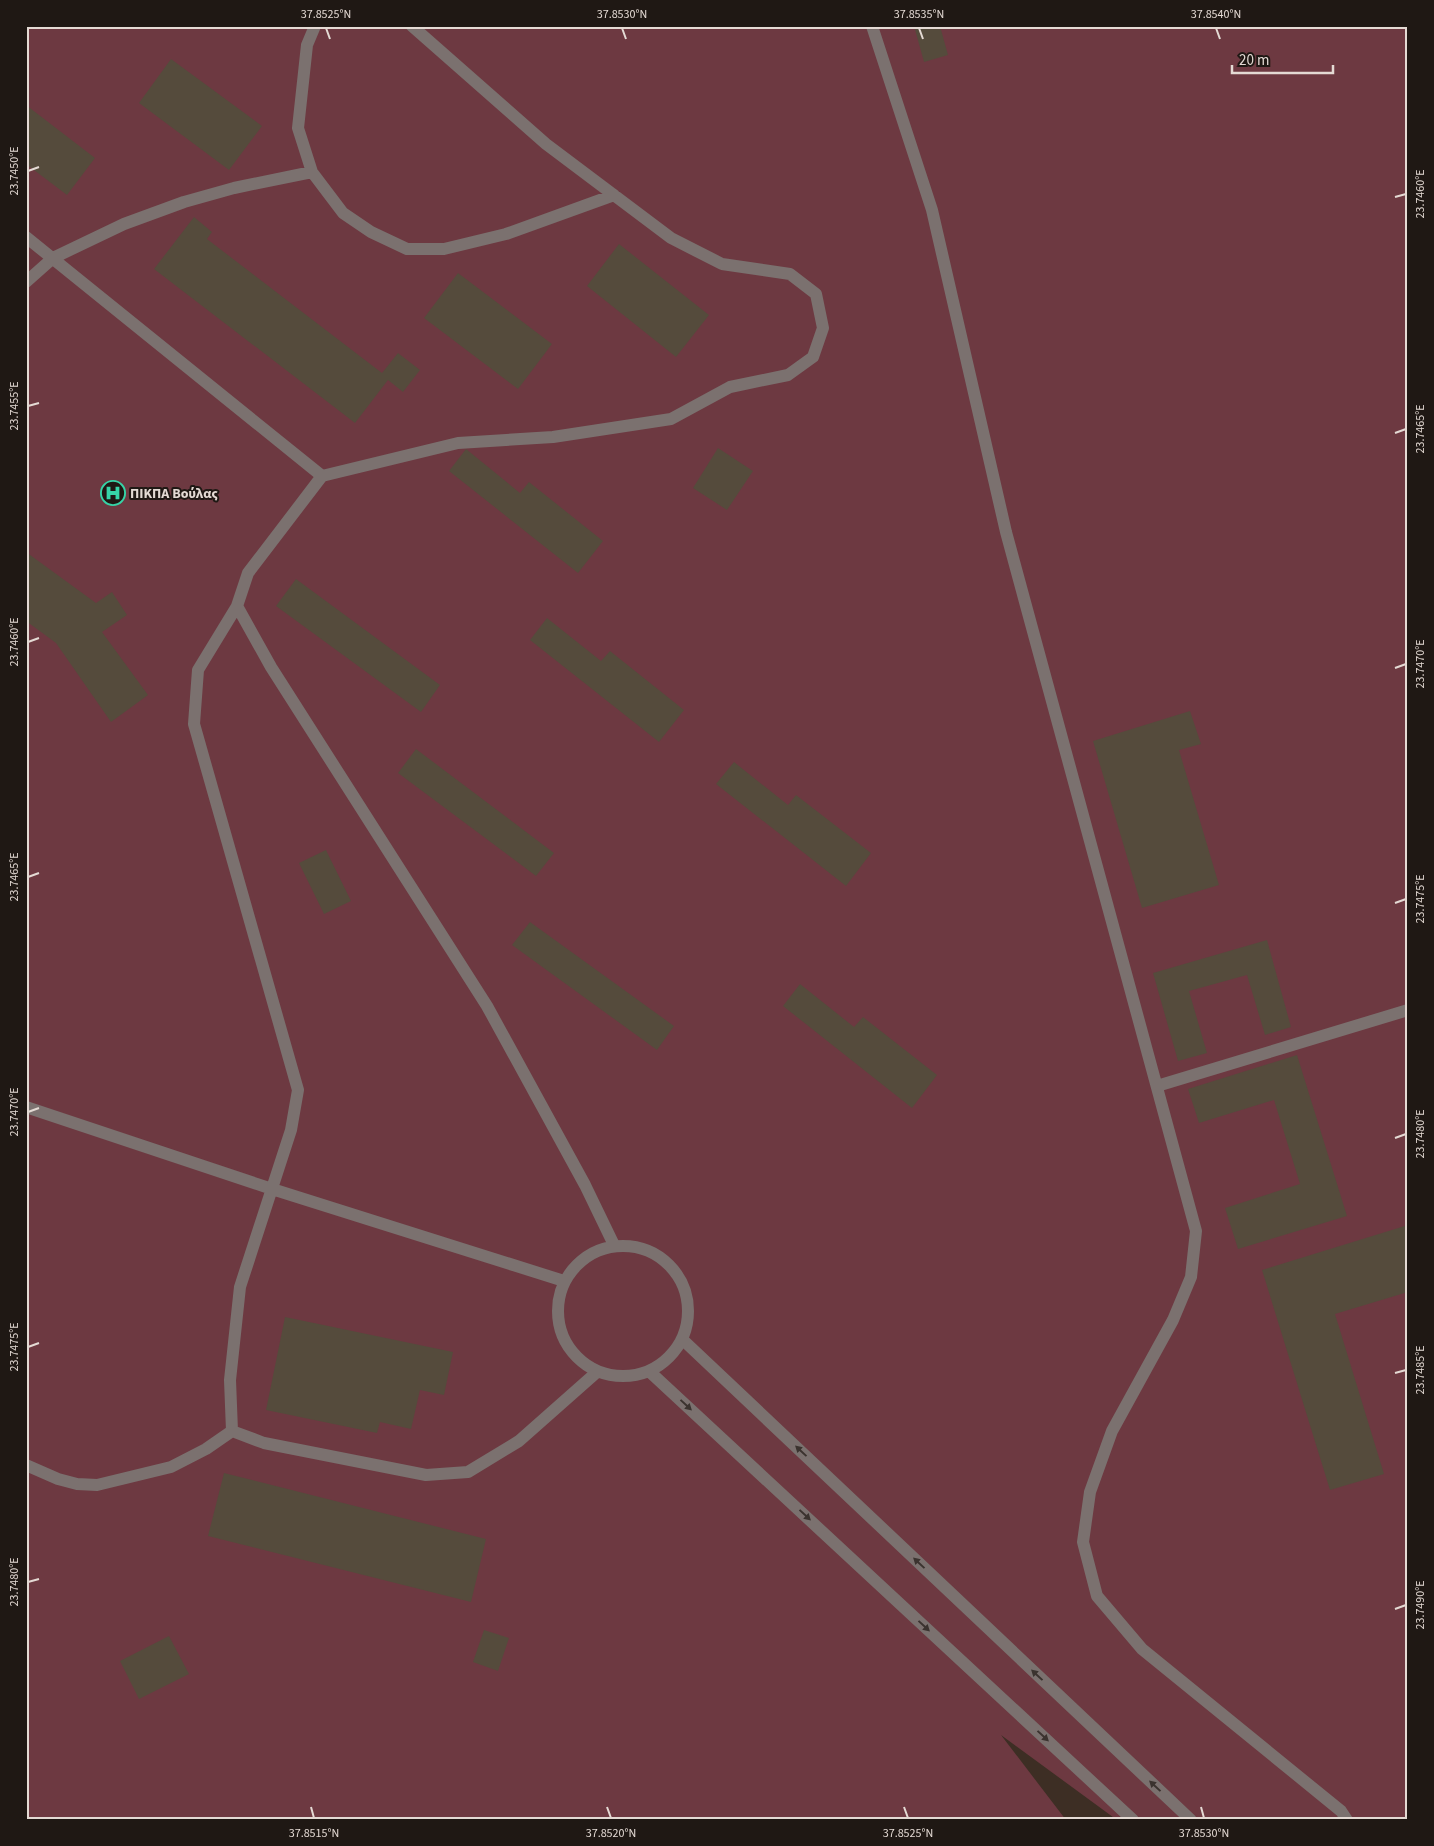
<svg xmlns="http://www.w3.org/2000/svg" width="1434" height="1846" viewBox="0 0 1434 1846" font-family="'Source Sans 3',sans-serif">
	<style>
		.green { fill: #6d3941 }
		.building { fill: #554b3c }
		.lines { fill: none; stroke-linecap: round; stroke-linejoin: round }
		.minor { stroke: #7b716f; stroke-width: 12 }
		.oneway { fill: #3b332f }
		.ticks { fill: none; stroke: #e4dad4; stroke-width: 2 }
		.labels { text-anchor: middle; stroke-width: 4; stroke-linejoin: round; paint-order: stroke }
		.poi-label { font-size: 14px; font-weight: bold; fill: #e4dad4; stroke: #1f1814; text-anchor: start }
		.neatline { fill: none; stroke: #e4dad4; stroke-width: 2 }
		.ticks-label { font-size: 12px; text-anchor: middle; fill: #e4dad4 }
	</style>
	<rect width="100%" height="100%" fill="#3d2e24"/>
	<path class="green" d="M26,26H1408V1820H1117L1001,1735L1066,1820H26Z"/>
	<path class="building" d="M914,26H940L948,55L924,62Z
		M171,59L262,126L229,170L139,103Z
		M26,105L95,158L67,195L26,164Z
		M194,217L212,232L207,239L382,373L398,353L420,370L403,392L388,380L355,423L154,269Z
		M619,244L709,315L676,357L587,286Z
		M458,273L552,344L518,389L424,318Z
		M718,448L753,471L727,510L693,488Z
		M466,449L520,493L529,482L603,541L578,573L449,471Z
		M26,552L96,603L112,592L127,615L102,632L148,695L111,722L56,643L26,621Z
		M296,579L440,685L421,712L276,606Z
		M547,618L601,661L610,651L684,710L659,742L530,640Z
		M1190,711L1201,744L1179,750L1219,885L1142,908L1093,741Z
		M416,749L554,853L536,876L398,773Z
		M734,762L788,805L796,795L871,853L846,886L716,784Z
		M326,850L351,901L324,914L299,863Z
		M530,922L674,1026L657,1050L512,945Z
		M1267,940L1291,1027L1265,1035L1247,975L1189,991L1207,1053L1178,1061L1153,973Z
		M800,984L854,1027L863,1017L937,1075L912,1108L783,1006Z
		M1297,1055L1347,1216L1238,1249L1225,1208L1300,1184L1274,1100L1199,1123L1188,1089Z
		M1408,1225V1292L1335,1314L1384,1474L1330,1490L1262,1270Z
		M285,1317L453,1352L444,1395L420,1390L411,1429L380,1422L377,1433L266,1410Z
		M224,1473L486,1539L471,1602L208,1536Z
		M484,1630L509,1638L498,1671L473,1662Z
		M169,1636L189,1674L139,1699L120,1661Z"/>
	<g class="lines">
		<path class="minor" d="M315,26L307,45L298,128L312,172L343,213L371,232L407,249H444L506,234L614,195
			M412,26L546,144L671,238L722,264L790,274L816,294L823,328L813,357L788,375L730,387L671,419L553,437L458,443L322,476L248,573L237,606L271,667L487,1006L585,1185L614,1245
			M872,26L932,210L1006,532L1196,1231L1191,1277L1173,1320L1112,1431L1090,1492L1083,1542L1097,1596L1142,1649L1341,1811L1347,1820
			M26,237L322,476
			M26,282L53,258L124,224L184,202L234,188L312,172
			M237,606L198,670L194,724L298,1090L291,1130L240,1287L230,1380L232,1431L264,1443L426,1475L468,1472L519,1441L597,1372
			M1157,1086L1408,1010
			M26,1107L272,1189L564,1281
			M558 1311a65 65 0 1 1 130 0a65 65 0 1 1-130 0Z
			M683,1340L1191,1820
			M650,1372L1133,1820
			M26,1465L58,1479L77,1484L97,1485L171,1467L206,1449L232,1431"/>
	</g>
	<defs><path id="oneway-solid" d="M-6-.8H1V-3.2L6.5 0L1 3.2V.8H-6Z" transform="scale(1.25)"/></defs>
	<g class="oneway">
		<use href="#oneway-solid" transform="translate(686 1405) rotate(43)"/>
		<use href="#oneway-solid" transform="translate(801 1451) rotate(-137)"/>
		<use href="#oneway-solid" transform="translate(805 1515) rotate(43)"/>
		<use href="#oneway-solid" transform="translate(919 1563) rotate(-137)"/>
		<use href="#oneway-solid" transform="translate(924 1626) rotate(43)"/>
		<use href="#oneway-solid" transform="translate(1037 1675) rotate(-137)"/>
		<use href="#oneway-solid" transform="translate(1043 1736) rotate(43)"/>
		<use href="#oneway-solid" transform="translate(1155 1786) rotate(-137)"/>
	</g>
	<path class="ticks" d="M326,28L330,39M622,28L626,39M919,28L923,39M1216,28L1220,39M28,171L39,167M1395,197L1406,194M28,406L39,403M1395,433L1406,429M28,642L39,638M1395,668L1406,664M28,877L39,873M1395,903L1406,899M28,1112L39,1108M1395,1138L1406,1134M28,1347L39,1343M1395,1373L1406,1370M28,1582L39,1579M1395,1609L1406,1605M311,1807L314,1818M607,1807L611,1818M904,1807L908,1818M1201,1807L1204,1818"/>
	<defs>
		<symbol id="hospital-ring" viewBox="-11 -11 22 22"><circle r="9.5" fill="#1f1814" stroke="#36d4a7" stroke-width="1.5"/><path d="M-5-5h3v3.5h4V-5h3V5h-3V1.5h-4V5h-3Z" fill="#36d4a7"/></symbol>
	</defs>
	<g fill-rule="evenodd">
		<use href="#hospital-ring" x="99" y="479" width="28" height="28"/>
	</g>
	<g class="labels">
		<g class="poi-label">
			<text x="130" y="498">ΠΙΚΠΑ Βούλας</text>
		</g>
	</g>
	<rect width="1434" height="1846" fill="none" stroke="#1f1814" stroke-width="55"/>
	<path d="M1232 65v8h101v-8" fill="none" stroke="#e4dad4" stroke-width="2.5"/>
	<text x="1239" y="65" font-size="15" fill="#e4dad4" stroke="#1f1814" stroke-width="4" paint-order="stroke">20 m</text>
	<rect x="28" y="28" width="1378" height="1790" class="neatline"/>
	<g class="ticks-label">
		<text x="326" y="18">37.8525°N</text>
		<text x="622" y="18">37.8530°N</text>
		<text x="919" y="18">37.8535°N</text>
		<text x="1216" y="18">37.8540°N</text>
		<text transform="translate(14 171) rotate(-90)" y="4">23.7450°E</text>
		<text transform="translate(1420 194) rotate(-90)" y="4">23.7460°E</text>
		<text transform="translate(14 406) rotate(-90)" y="4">23.7455°E</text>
		<text transform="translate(1420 429) rotate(-90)" y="4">23.7465°E</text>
		<text transform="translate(14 642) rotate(-90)" y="4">23.7460°E</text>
		<text transform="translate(1420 664) rotate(-90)" y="4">23.7470°E</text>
		<text transform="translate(14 877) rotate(-90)" y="4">23.7465°E</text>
		<text transform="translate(1420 899) rotate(-90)" y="4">23.7475°E</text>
		<text transform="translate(14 1112) rotate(-90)" y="4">23.7470°E</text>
		<text transform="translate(1420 1134) rotate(-90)" y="4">23.7480°E</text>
		<text transform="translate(14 1347) rotate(-90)" y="4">23.7475°E</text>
		<text transform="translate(1420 1370) rotate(-90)" y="4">23.7485°E</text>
		<text transform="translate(14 1582) rotate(-90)" y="4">23.7480°E</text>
		<text transform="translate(1420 1605) rotate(-90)" y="4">23.7490°E</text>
		<text x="314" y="1837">37.8515°N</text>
		<text x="611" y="1837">37.8520°N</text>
		<text x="908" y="1837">37.8525°N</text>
		<text x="1204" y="1837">37.8530°N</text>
	</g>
</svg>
